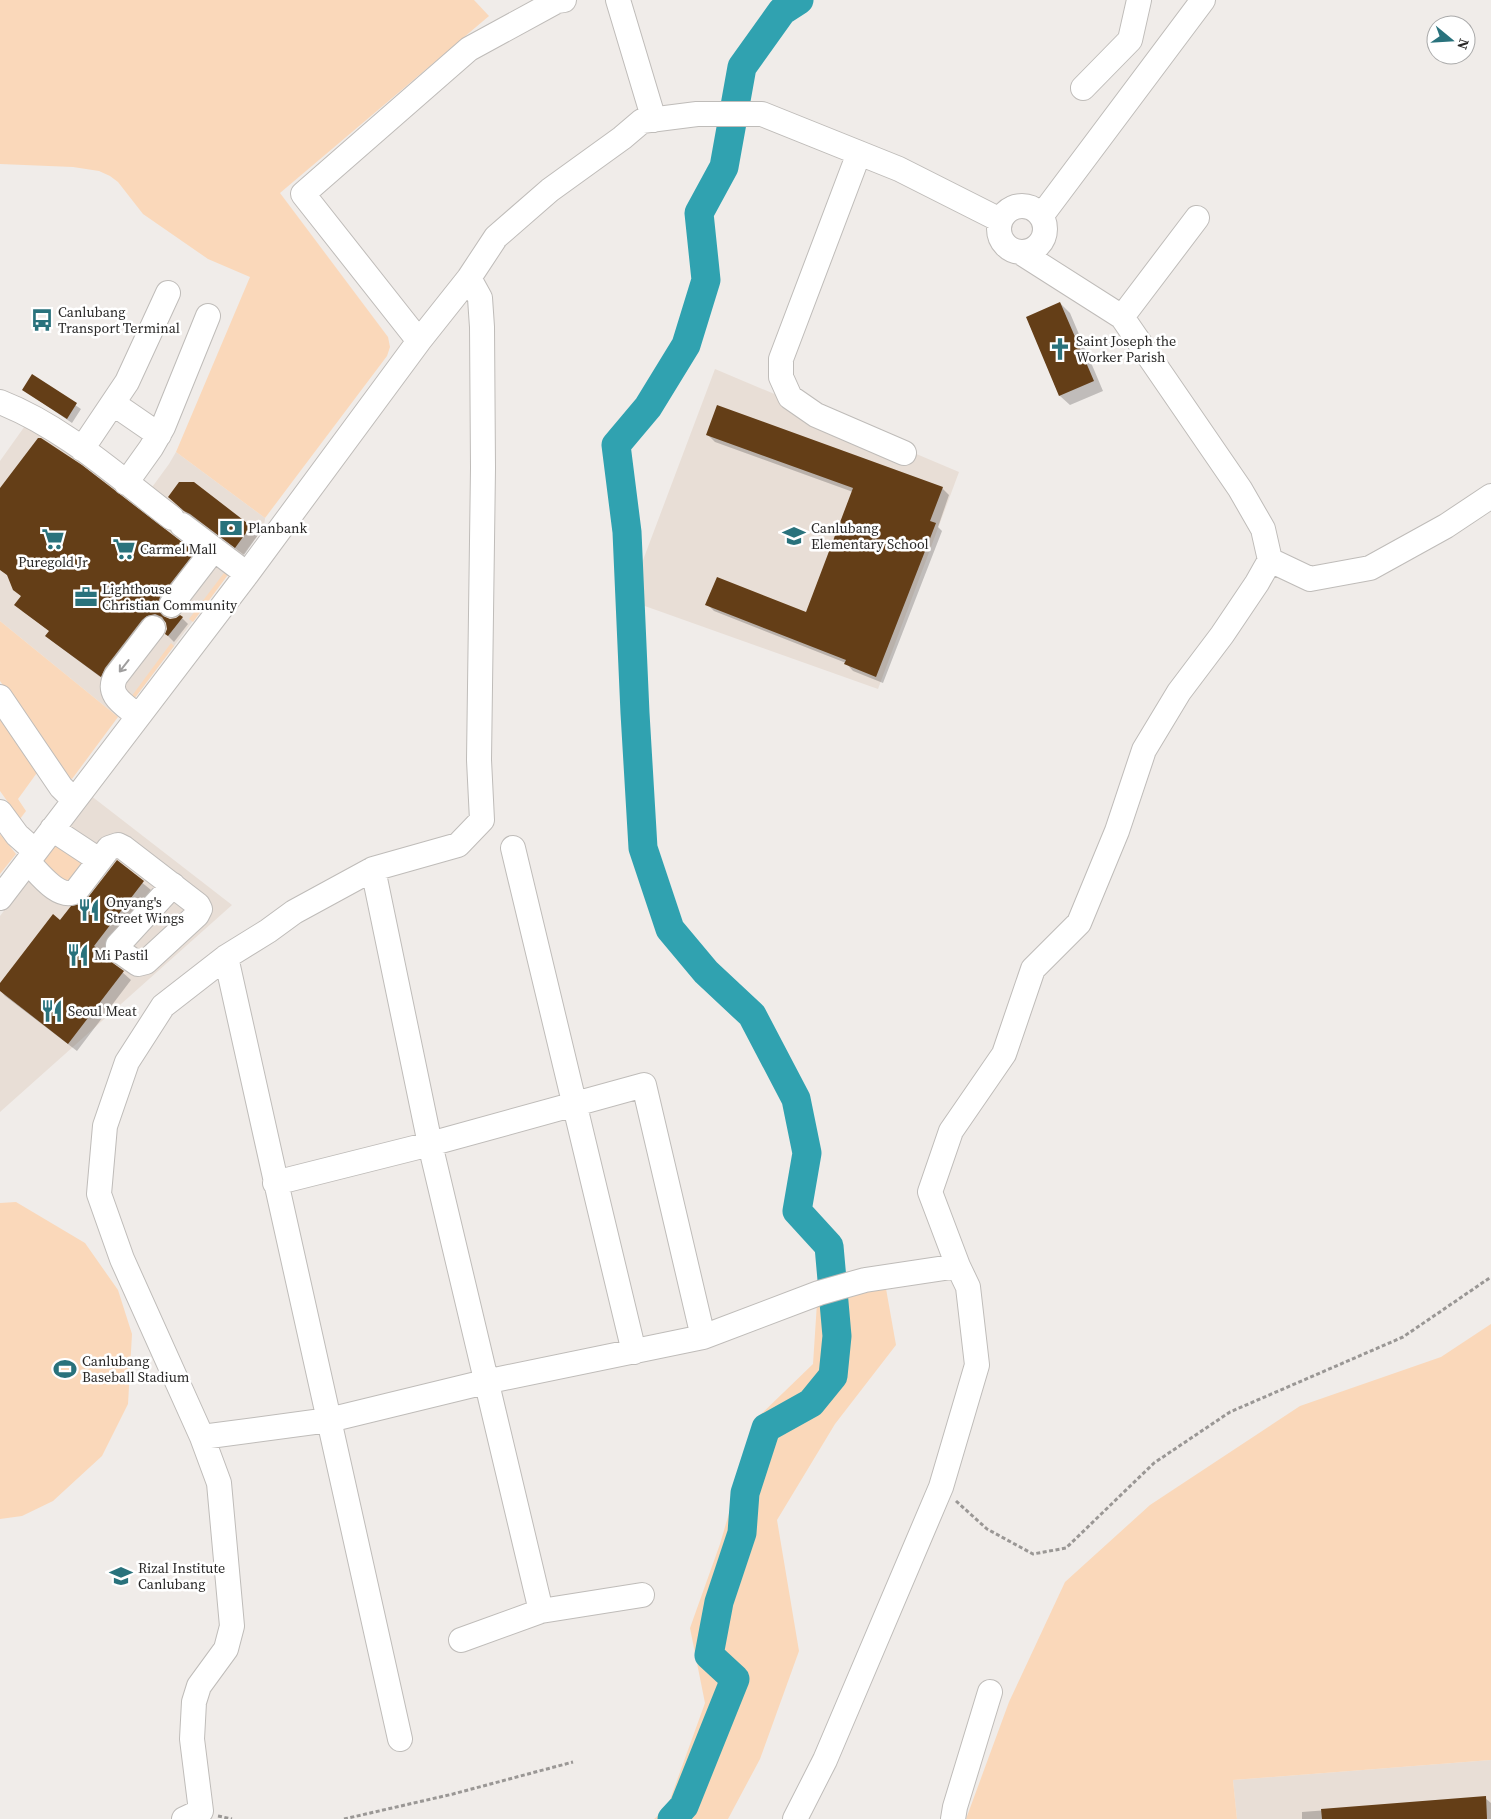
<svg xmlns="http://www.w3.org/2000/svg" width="1491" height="1819" viewBox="0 0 1491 1819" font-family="'Source Serif 4',serif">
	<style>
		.built { fill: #e8ded6 }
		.green { fill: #fad8ba }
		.shadow { fill: #0003 }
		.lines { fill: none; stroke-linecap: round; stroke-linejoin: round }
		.river { stroke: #30a2b0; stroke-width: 29 }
		.building { fill: #643e17 }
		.minor-casing { stroke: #bfbcb9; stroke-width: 26 }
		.path { stroke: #9a9795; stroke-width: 3; stroke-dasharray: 4 2.5; stroke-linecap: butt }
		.minor { stroke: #fff; stroke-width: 24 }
		.oneway { stroke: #9f9e9e }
		.labels { text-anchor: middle; stroke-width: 5; stroke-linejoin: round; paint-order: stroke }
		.poi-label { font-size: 14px; fill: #292827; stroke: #fff; text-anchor: start }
	</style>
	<rect width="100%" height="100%" fill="#f0ece9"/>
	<path class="built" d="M715,369L959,472L878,689L628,600Z
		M37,409L150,490L169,464L176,452L265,518L264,527L134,699L118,717L0,621V461Z
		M90,795L232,905L0,1112V916Z
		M1491,1760V1819H1237L1233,1780Z"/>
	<path class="green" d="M0,0H474L489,16L280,193L388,337L390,347L387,356L265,518L176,452L250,277L208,259L143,214L118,182L110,176L99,171L73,167L0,164Z
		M227,569L230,572L193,622L189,619Z
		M0,621L118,717L72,779L67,777L0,681Z
		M171,643L174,646L134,699L131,697Z
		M0,712L39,770L18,799L26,811L20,819L0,791Z
		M0,834L16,854L0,874Z
		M57,843L84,862L79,879L62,884L43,861L44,859Z
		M16,1202L85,1243L118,1290L132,1334L128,1404L102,1456L53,1501L22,1516L0,1519V1203Z
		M885,1283L896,1345L835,1424L777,1520L799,1651L760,1759L728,1819H654L667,1808L705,1703L690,1628L720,1544L757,1418L813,1364L817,1303Z
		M1491,1324V1760L1233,1780L1237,1819H966L1009,1702L1065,1582L1150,1505L1300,1406L1441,1357Z"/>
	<path class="shadow" d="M1060,303L1070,313L1103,391L1070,405L1060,396L1027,318Z
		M32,376L81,409L72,423L24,390Z
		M708,435L942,488L949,495L938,527L942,531L883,683L853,671L846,663L714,611L707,604L807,613L853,492L715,442Z
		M0,490L194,553L200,559L163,609L164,617L170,620L176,619L180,616L188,624L174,642L166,634L168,629L166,622L162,620L154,621L107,682L52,641L46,635L50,631L22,611V597L14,589L9,577L0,569Z
		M177,505L250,527L258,535L244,555L200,522L193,519Z
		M117,862L151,890L102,954L131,980L77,1051L5,996L0,990V985L61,922L87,901Z
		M1485,1798L1491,1803V1819H1302V1812Z"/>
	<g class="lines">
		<path class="river" d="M672,1819L684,1806L735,1679L709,1655L719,1602L742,1533L745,1493L766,1428L811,1403L833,1376L837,1336L829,1246L797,1211L807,1153L796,1099L752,1015L706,972L670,929L643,848L635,713L627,532L616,445L648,407L686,345L706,280L699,213L724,167L742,67L782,11L799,0"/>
	</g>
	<path class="building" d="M1060,302L1094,381L1059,396L1026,317Z
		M32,374L77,403L67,419L22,390Z
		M717,405L943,487L930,521L936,523L876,677L844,664L846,660L705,605L717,577L806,612L853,488L706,435Z
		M38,438H41L82,465L195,552L160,597L158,603V610L163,616L170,619L176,618L180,615L183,617L168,636L165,634L167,629L166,623L162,617L155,614L147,616L142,620L105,668L101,677L45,636L49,631L14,605L21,596L13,590L7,575L0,570V488Z
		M179,482H194L251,526L235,548L190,514L184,511L168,497Z
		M117,860L144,881L94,946L105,955L110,961L124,971L68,1044L0,991V983L53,914L60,920L71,906L80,904L86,900Z
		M1486,1796L1487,1819H1322L1321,1809Z"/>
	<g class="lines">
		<defs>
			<path id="minor" d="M618,0L654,120
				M1083,88L1130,40L1139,0
				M859,153L781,359V377L790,397L816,415L904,453
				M999 229a23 23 0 1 1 46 0a23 23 0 1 1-46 0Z
				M1042,215L1203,0
				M1023,254L1122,317L1240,489L1263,529L1270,560L1310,579L1370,568L1446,526L1491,496
				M1122,317L1197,218
				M419,341L303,194L469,49L557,1L564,0
				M0,402C64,427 118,477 172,518
				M114,404L159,435
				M82,449L127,382L168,293
				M126,483L151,448L163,427L208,316
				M182,525L247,574
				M171,605L214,549
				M0,697L61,787L74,800
				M138,716C125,705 105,695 116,676L153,628
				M0,812L17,835L35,851
				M52,829L99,860
				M513,848L634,1352
				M28,862C39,873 59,901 76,891L109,848L118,845L124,848L198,905L200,909L197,915L146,962L138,964L118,950V945L173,885
				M373,869L430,1144L541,1611
				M0,898L247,574L419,341L469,278L496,237L550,190L622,138L642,121L697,114H762L899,169L1000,220
				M226,957L400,1739
				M275,1183L430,1144L644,1085L703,1337
				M958,1266L930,1192L951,1131L1004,1054L1033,969L1079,923L1117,831L1144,750L1179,692L1222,635L1257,583L1270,560
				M202,1437L329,1420L485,1382L703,1337L819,1293L865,1280L958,1266L968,1287L977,1365L941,1487L825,1760L795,1819
				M461,1640L541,1611L642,1595
				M184,1819L201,1811L192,1739L194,1702L199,1686L226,1649L232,1626L219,1483L202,1437L122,1259L99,1194L105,1126L127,1062L163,1006L226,957L268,931L294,912L373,869L458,845L482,820L479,760L483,468L482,327L480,298L469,278
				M953,1819L955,1807L990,1692"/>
		</defs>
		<use href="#minor" class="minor-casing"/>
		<path class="path" d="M956,1501L987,1529L1033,1554L1066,1548L1154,1463L1230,1412L1403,1337L1491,1277
			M218,1816L232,1819
			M344,1819L453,1794L573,1762"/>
		<use href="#minor" class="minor"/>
	</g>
	<defs><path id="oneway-shaft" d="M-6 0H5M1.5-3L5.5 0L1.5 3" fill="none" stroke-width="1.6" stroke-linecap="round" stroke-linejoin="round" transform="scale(1.25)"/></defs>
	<use class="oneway" href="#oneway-shaft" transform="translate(124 666) rotate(128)"/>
	<defs>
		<symbol id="bus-bare" viewBox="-9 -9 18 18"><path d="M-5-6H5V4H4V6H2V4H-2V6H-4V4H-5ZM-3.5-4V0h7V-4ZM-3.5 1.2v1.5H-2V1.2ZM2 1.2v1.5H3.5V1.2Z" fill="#29727c" stroke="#fff" stroke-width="2.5" paint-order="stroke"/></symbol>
		<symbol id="church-bare" viewBox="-9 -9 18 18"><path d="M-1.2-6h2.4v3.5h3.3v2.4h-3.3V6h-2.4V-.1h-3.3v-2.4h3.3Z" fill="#29727c" stroke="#fff" stroke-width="2.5" paint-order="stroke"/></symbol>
		<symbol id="bank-bare" viewBox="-9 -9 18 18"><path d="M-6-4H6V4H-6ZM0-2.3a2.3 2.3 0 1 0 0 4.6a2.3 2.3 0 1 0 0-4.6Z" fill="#29727c" stroke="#fff" stroke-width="2.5" paint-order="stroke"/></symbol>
		<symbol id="school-bare" viewBox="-9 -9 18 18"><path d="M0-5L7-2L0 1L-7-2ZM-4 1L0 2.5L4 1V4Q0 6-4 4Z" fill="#29727c" stroke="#fff" stroke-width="2.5" paint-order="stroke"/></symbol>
		<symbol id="supermarket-bare" viewBox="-9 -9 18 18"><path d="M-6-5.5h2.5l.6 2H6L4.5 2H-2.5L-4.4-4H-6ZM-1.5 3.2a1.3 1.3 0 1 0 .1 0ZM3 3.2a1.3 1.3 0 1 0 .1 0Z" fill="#29727c" stroke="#fff" stroke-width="2.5" paint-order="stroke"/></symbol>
		<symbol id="office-bare" viewBox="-9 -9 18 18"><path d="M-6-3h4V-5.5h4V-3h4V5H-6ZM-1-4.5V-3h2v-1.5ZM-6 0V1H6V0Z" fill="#29727c" stroke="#fff" stroke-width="2.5" paint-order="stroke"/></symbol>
		<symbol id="restaurant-bare" viewBox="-9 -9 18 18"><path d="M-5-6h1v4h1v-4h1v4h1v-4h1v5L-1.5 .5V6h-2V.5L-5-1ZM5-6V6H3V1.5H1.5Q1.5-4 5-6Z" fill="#29727c" stroke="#fff" stroke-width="2.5" paint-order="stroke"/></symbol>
		<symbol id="stadium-bare" viewBox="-9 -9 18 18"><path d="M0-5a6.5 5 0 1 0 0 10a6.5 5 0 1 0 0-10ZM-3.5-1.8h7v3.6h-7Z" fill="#29727c" stroke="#fff" stroke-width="2.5" paint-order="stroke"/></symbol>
	</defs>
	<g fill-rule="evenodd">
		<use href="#bus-bare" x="26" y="304" width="32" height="32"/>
		<use href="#church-bare" x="1044" y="333" width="32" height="32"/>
		<use href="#bank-bare" x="215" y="512" width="32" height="32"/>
		<use href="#school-bare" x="778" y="520" width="32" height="32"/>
		<use href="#supermarket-bare" x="37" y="523" width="32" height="32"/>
		<use href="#supermarket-bare" x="108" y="533" width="32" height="32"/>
		<use href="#office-bare" x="70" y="581" width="32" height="32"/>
		<use href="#restaurant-bare" x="73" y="894" width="32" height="32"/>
		<use href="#restaurant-bare" x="62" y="939" width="32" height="32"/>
		<use href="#restaurant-bare" x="36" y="995" width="32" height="32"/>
		<use href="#stadium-bare" x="49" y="1353" width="32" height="32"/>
		<use href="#school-bare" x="105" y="1560" width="32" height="32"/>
	</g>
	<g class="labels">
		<g class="poi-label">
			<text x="58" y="317">Canlubang<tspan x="58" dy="16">Transport Terminal</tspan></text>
			<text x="1076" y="346">Saint Joseph the<tspan x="1076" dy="16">Worker Parish</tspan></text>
			<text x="248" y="533">Planbank</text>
			<text x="811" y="533">Canlubang<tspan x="811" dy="16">Elementary School</tspan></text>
			<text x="140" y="554">Carmel Mall</text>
			<text x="53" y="567" text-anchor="middle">Puregold Jr</text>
			<text x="102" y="594">Lighthouse<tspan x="102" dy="16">Christian Community</tspan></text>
			<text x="106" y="907">Onyang's<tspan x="106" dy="16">Street Wings</tspan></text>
			<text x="94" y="960">Mi Pastil</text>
			<text x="68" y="1016">Seoul Meat</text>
			<text x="82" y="1366">Canlubang<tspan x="82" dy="16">Baseball Stadium</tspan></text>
			<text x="138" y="1573">Rizal Institute<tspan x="138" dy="16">Canlubang</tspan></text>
		</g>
	</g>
	<g transform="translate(1451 40) rotate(108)"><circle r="24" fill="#ffffff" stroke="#a9a9a9"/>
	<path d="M0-4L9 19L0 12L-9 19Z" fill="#29727c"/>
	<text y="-8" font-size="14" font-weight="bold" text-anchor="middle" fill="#292827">N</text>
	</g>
</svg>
